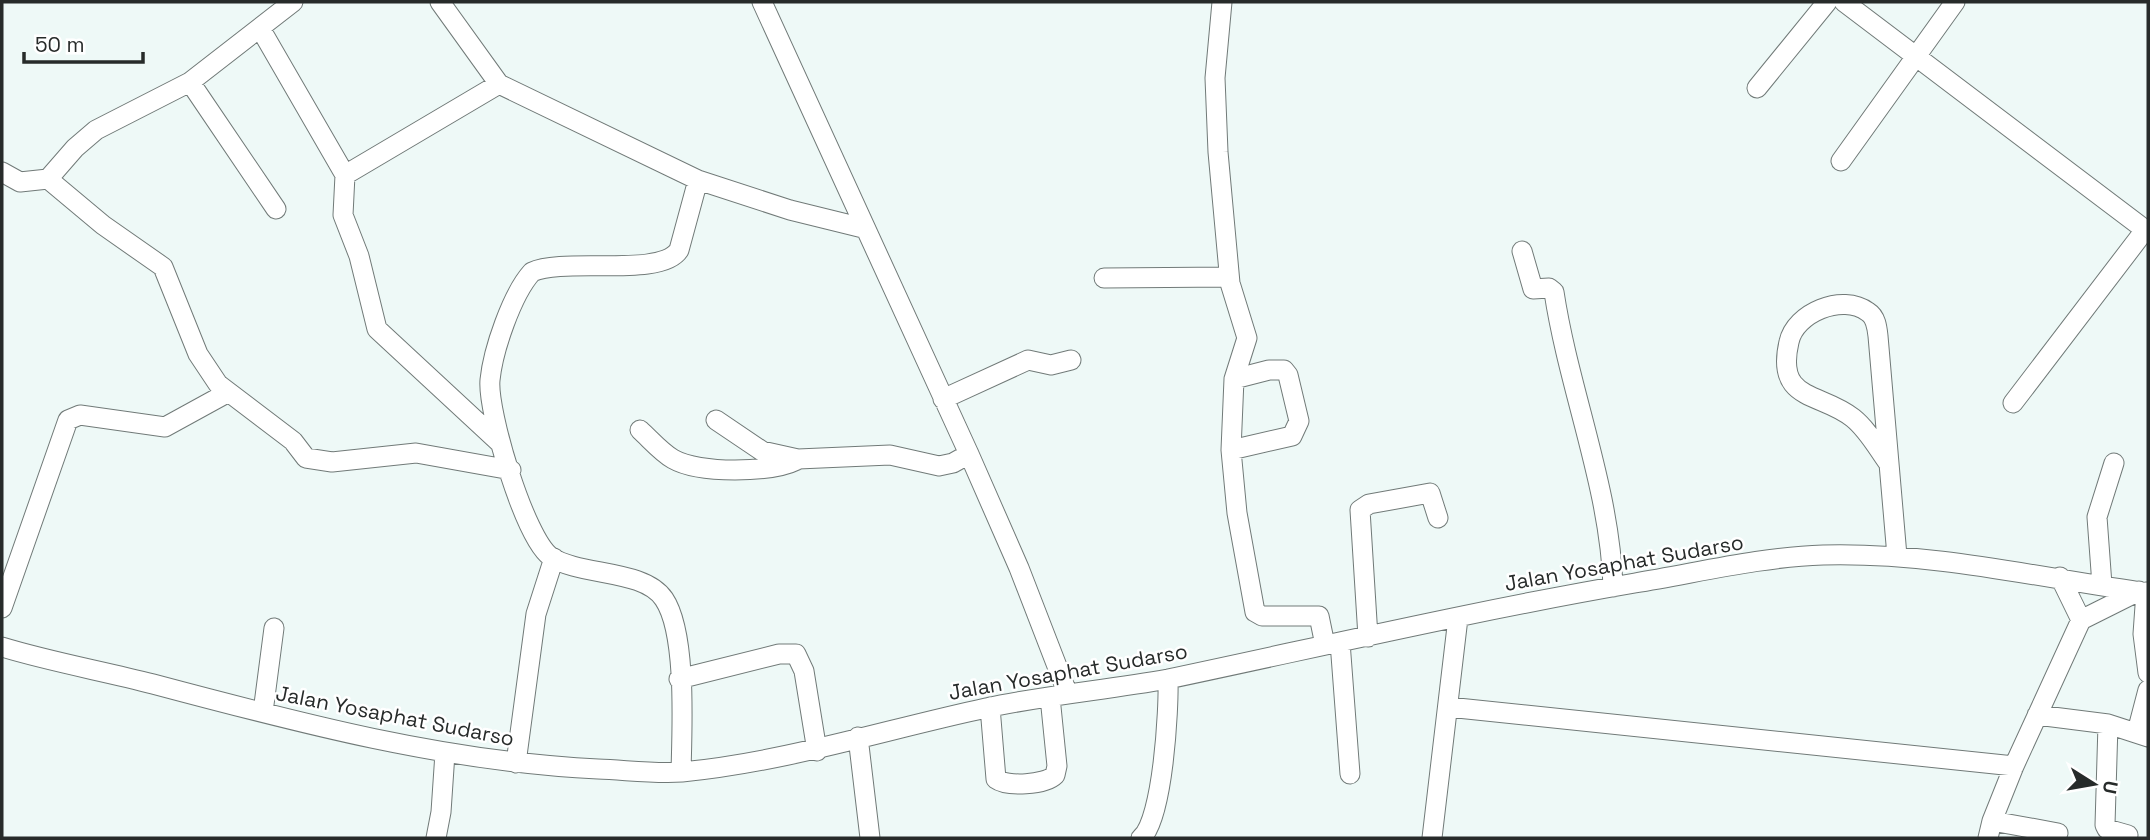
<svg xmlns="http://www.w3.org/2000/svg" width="2150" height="840" viewBox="0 0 2150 840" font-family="'Space Grotesk',sans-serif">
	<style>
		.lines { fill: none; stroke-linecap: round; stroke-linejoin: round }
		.minor-casing { stroke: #717a78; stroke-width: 21 }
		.minor { stroke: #fff; stroke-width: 19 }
		.labels { text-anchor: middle; stroke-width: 5; stroke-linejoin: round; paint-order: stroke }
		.street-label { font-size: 21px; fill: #272b2a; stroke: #fff }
	</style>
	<rect width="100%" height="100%" fill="#eef9f7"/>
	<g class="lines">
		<defs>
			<path id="minor" d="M440,2L499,84L698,180L790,210L863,228
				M762,2L969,454L1019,568L1067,692
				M1222,2L1215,78L1218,152L1230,283L1247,338L1234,379L1231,450L1237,513L1255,612L1262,616H1319L1325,645
				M1844,2L2148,232
				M260,28L345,175L499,84
				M190,82L276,209
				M1757,88L1827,2
				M1841,161L1955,2
				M2,172L20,182L48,179L75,148L96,130L190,82L293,2
				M345,175L343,215L359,256L377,329L500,443
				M48,179L103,225L163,267L198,354L218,384L293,441L306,458L332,462L416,453L511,470
				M1522,251L1533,289L1549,288L1554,292C1569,391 1610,487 1613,587
				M1104,278L1229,277
				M943,399L1028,360L1051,365L1071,360
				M2013,403L2145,230
				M716,420L762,451L798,459L890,455L939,466L953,463L969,454
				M640,430C650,439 661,452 673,459C699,474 771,473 797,460
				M1231,450L1292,436L1299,421L1288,375L1284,370H1269L1234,379
				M1889,464C1878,449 1868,430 1853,418C1821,392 1775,402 1789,342C1795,313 1842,293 1868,312C1876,317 1877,327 1878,336L1897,556
				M2060,577L2081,620
				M2102,585L2097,517L2114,463
				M2146,592L2143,634L2148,673
				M2,608L68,420L80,415L165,427L227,393
				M1368,637L1360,510L1369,504L1430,493L1438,518
				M1340,642L1350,774
				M2,647C51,662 103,671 153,684C299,723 447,762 598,769C626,770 654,774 682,772C785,762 884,730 986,708C1046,695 1107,690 1168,679C1324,646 1478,610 1635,583C1697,573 1760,557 1823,555C1934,552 2040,578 2148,593
				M679,679L779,654H796L804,671L817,751
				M990,707L996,779C1007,787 1045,785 1055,775L1057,766L1050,697
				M1448,707L2014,766
				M263,712L274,628
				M2037,715L2108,724L2148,737
				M2108,724L2105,825L2107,829L2128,835
				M2137,732L2148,690
				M858,737L870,838
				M516,763L536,614L554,558
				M681,772C682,729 687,633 664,599C644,569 580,576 551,557C525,539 487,411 490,380C493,350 512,294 532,272C564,257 661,278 679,250L698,180
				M1992,821L2058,833
				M436,838L441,812L445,753
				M1141,838C1163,820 1169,708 1168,679
				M1432,838L1458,618
				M1988,838L1992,821L2014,766L2081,620L2139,591"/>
		</defs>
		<use href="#minor" class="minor-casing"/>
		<use href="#minor" class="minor"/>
	</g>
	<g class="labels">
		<g class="street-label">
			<text transform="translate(1624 563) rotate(-10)" y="7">Jalan Yosaphat Sudarso</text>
			<text transform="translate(1068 672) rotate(-10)" y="7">Jalan Yosaphat Sudarso</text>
			<text transform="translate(395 716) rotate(11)" y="7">Jalan Yosaphat Sudarso</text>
		</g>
	</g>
	<rect width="2150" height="840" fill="none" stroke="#272b2a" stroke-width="7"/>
	<g transform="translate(2094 784) rotate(101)" stroke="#ffffff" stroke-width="5" paint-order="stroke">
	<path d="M0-5L12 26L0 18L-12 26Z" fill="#272b2a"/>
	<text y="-10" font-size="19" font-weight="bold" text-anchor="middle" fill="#272b2a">U</text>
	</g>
	<path d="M24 52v10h119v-10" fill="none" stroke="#272b2a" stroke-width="3.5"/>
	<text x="35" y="52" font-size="21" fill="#272b2a" stroke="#ffffff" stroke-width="5" paint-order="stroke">50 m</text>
</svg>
